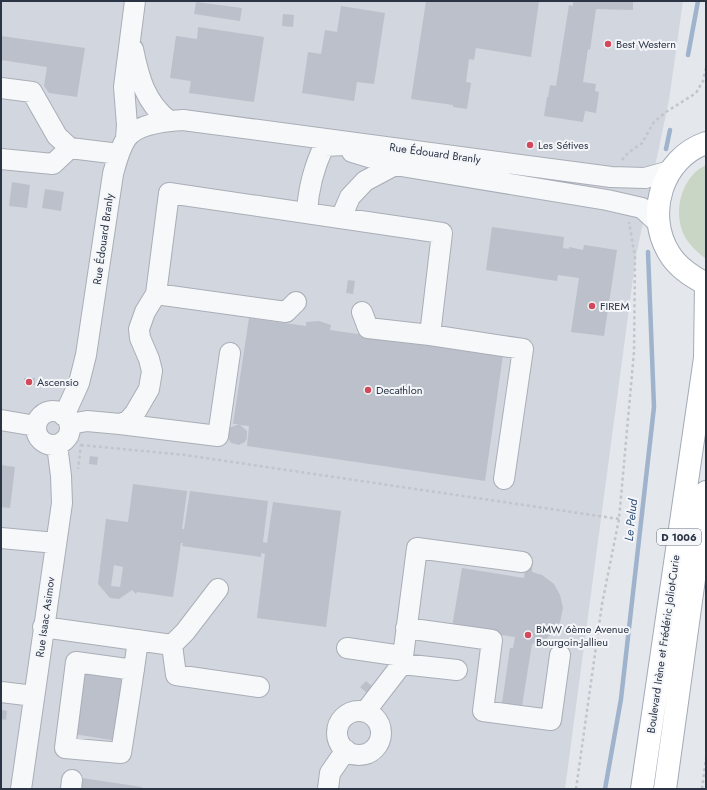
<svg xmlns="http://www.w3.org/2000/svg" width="707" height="790" viewBox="0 0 707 790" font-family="Jost,sans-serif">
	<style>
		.built { fill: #d2d6de }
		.green { fill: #c9d6c5 }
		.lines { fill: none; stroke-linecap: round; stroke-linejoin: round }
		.stream { stroke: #9fb4cc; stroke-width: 4.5 }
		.building { fill: #bbc0ca; fill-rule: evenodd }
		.minor-casing { stroke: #a9aeb7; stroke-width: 22 }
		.major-casing { stroke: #a3abb8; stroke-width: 24 }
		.path { stroke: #c2c5cb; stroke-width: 2.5; stroke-dasharray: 3 3; stroke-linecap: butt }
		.minor { stroke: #f7f8fa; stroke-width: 20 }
		.major { stroke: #fff; stroke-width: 22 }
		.poi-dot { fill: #d1495b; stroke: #f4f6f9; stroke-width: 1.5 }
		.labels { text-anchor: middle; stroke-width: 4; stroke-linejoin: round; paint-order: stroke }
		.shield { fill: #f4f6f9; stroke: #676e7b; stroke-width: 1 }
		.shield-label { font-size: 10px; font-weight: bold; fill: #2b3445 }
		.poi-label { font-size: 11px; fill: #2b3445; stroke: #f4f6f9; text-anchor: start }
		.street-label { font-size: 11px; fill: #2b3445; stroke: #f4f6f9 }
		.water-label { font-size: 12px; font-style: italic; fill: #34527a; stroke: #f4f6f9 }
	</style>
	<rect width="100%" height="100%" fill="#e4e7ec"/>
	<path class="built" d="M1,1H683L669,100L636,256L565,789H1Z"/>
	<path class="green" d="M706,165V259C697,252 688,244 683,233C673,210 682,176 706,165Z"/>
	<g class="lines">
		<path class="stream" d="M688,55L698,1
			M666,149L670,130
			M605,789L621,699L654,407L648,252"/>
	</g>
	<path class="building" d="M426,1H539L531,57L476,48L474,60L469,59L466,82L471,83L467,109L453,107V105L411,99Z
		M573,1H633V10L596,9L590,50L588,49L583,82L596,84L595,91L599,92L596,113L585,111L583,122L544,116L547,97H548L550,85L556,86L569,5L573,6Z
		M196,2L242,8L240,21L194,14Z
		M341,6L385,13L374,84L357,82L354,101L302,93L308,52L321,54L325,30L337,32Z
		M283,14L294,15L293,27L282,26Z
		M198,27L264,37L254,102L189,93L191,81L170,78L176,36L197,39Z
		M1,36L85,48L77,97L49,93L44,86L47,67L1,60Z
		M12,182L30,185L27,208L9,206Z
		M45,189L64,192L61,211L42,208Z
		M492,227L564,237L563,248L569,249V247L583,250L584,245L617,250L604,336L571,332L579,278L558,275L557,281L486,270Z
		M348,280L355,281L353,294L346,293Z
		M249,318L306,326V322L319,321L331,325L330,330L503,355L485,481L247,446L249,426L240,425L247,431V438L245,442L239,445L231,443L227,436L229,428L239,424H233Z
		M24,378H35V385H24Z
		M90,456L98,457L97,465L89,464Z
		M1,465L15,467L10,508L1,507Z
		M133,484L187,491L182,529H184L190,491L268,501L263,542L267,543L273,502L341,511L326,627L257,618L265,554L261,553V557L182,546L183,543H181L173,597L137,592L136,594L132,590L119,599L110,598L98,584L106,519L128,522ZM114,565L123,567L120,587L111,586Z
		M526,565L532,566V572L542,575L554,584L560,595L563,608L560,622L554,631L545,640L532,644L522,706L502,703L510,648H513L515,637L452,627L462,568L524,578Z
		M81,671L125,676L117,741L74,734Z
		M366,681L373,687L367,693L360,687Z
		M2,710L7,711L6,720L1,719Z
		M82,778L142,787V789H81Z"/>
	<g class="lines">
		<defs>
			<path id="minor" d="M133,49C139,78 145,102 169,121
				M1,88L32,92L57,136L70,148L119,154
				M126,138L127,125L124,87L135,1
				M352,152L395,165L607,200L642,208L658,223
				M1,159L53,164L70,148
				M307,213C308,190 314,167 324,146L345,145
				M341,218L350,197L365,181L395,165
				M156,294L286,312L296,302
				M430,335L523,349L504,479
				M36 428a17 17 0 1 1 34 0a17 17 0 1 1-34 0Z
				M64,416L79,383L86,355L113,174C116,163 119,150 126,139C136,124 166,121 183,120L611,177L645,178L670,171
				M1,420L36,426
				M70,424L87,421L120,424L128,421L135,413L149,389L152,371L149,359L140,338L139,329L145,312L156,294L169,193L442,233L430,335L368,328L362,312
				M120,424L218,436L230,353
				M1,538L56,543
				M43,627L172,645L185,632L218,589
				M406,628L492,640L483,711L551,720L560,655
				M172,645L176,675L259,687
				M347,648L402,656
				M402,664L417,548L522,562
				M134,670L76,662L65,748L121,753C127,715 133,678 138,640
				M1,692L34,696
				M337 733a22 22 0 1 1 44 0a22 22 0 1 1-44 0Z
				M365,712L402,664L457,670
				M21,789L62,503L61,476L57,445
				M71,789L72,780
				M328,789L330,773L346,750"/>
			<path id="major" d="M706,143C662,158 645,214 669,253C677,267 691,276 706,284
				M642,789L705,358L706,284
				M665,789L706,492"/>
		</defs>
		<use href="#minor" class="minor-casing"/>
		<use href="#major" class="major-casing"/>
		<path class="path" d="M622,160L628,153L642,143L654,122L666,112L696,93L703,81L706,68
			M77,439L81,445L78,469
			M81,445L185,455L619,519
			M576,789L602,604L619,519L634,352L635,257L629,222
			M702,789L706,758"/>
		<use href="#minor" class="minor"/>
		<use href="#major" class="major"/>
	</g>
	<g class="poi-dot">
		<circle cx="608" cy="44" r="4"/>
		<circle cx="530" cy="145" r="4"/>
		<circle cx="592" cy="306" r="4"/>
		<circle cx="29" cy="382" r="4"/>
		<circle cx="368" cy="390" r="4"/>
		<circle cx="528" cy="635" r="4"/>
	</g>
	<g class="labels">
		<rect class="shield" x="657" y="529" width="44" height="16" rx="3"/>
		<g class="shield-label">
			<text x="679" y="541">D 1006</text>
		</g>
		<g class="poi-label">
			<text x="616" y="48">Best Western</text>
			<text x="538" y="149">Les Sétives</text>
			<text x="600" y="310">FIREM</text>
			<text x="37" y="386">Ascensio</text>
			<text x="376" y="394">Decathlon</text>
			<text x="536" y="633">BMW 6ème Avenue<tspan x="536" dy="13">Bourgoin-Jallieu</tspan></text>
		</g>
		<g class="street-label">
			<text transform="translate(435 153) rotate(8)" y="4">Rue Édouard Branly</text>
			<text transform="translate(103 239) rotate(-82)" y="4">Rue Édouard Branly</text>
			<text transform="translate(45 617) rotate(-82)" y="4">Rue Isaac Asimov</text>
			<text transform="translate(663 644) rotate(-82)" y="4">Boulevard Irène et Frédéric Joliot-Curie</text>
		</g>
		<g class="water-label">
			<text transform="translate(631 520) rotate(-84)" y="4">Le Pelud</text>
		</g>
	</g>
	<rect width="707" height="790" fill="none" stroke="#2b3445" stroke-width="4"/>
</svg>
